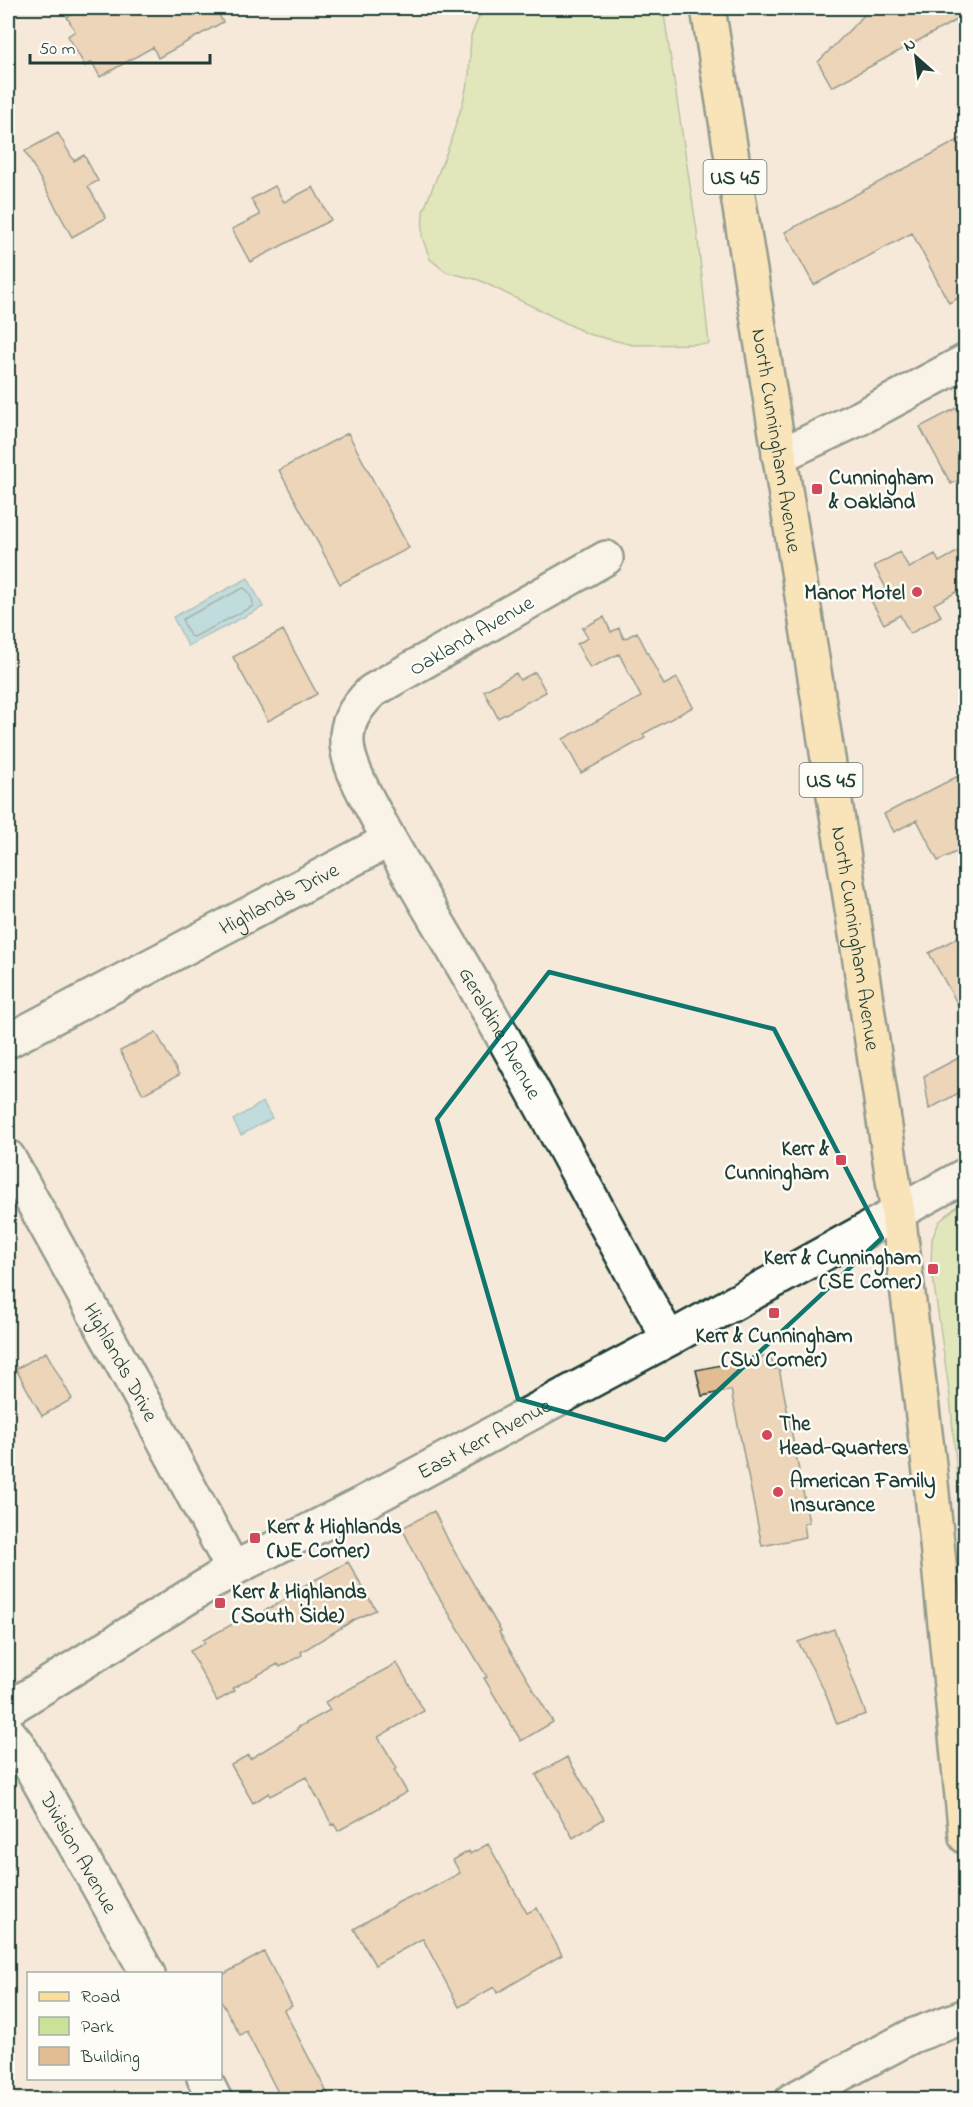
<svg xmlns="http://www.w3.org/2000/svg" width="973" height="2107" viewBox="0 0 973 2107" font-family="'Indie Flower',sans-serif">
	<style>
		.green { fill: #c9e298; stroke: #749066; stroke-width: 1.5 }
		.water { fill: #82cde2; stroke: #5a939c; stroke-width: 1.5 }
		.lines { fill: none; stroke-linecap: round; stroke-linejoin: round }
		.shore { stroke: #47777a; stroke-width: 1.5 }
		.building { fill: #e2bc93; stroke: #1f3d34; stroke-width: 1.5 }
		.minor-casing { stroke: #1f3d34; stroke-width: 38 }
		.major-casing { stroke: #1f3d34; stroke-width: 38 }
		.minor { stroke: #fdfcf7; stroke-width: 33 }
		.major { stroke: #fcde96; stroke-width: 33 }
		.marked { fill: none; stroke: #0f766e; stroke-width: 4.5; stroke-linejoin: round }
		.poi-dot { fill: #d1495b; stroke: #fdfcf7; stroke-width: 2 }
		.labels { text-anchor: middle; stroke-width: 5; stroke-linejoin: round; paint-order: stroke }
		.shield { fill: #fdfcf7; stroke: #62766e; stroke-width: 1.5 }
		.shield-label { font-size: 20px; font-weight: bold; fill: #1f3d34 }
		.street-label { font-size: 21px; fill: #1f3d34; stroke: #fdfcf7 }
		.poi-label { font-size: 21px; font-weight: bold; fill: #1f3d34; stroke: #fdfcf7; text-anchor: start }
	</style>
	<rect width="100%" height="100%" fill="#f5e9d9"/>
	<filter id="ink" filterUnits="userSpaceOnUse"><feTurbulence type="fractalNoise" baseFrequency=".0167" numOctaves="2"/><feDisplacementMap in="SourceGraphic" scale="12" xChannelSelector="R" yChannelSelector="G"/><feConvolveMatrix kernelMatrix="1 2 1 2 8 2 1 2 1" color-interpolation-filters="sRGB"/></filter>
	<g filter="url(#ink)">
		<path class="green" d="M487,8H663L697,231L709,344L633,345L588,334L479,280L446,272L430,259L422,237L423,212L449,146L463,102L469,75L471,36L479,17Z
			M965,1199V1565L950,1397L931,1264L932,1239L939,1222Z"/>
		<path class="water" d="M248,578L263,607L188,646L173,617Z
			M263,1102L272,1118L241,1135L233,1120Z"/>
		<g class="lines">
			<path class="shore" d="M243,588C248,589 254,601 253,606L194,637L190,636L183,622V619Z"/>
		</g>
		<path class="building" d="M84,8H215L223,22L158,58L153,47L100,77L92,62L85,66L68,36L75,31L67,17Z
			M871,8H966V15L832,87L818,62Z
			M58,133L74,161L84,155L98,181L88,186L106,218L72,237L25,151Z
			M966,136V294L949,303L912,233L814,285L785,232Z
			M275,186L284,202L313,187L331,220L250,262L232,229L260,215L251,199Z
			M966,403V477L951,484L920,427Z
			M348,433L409,548L340,584L279,470Z
			M966,547V587L934,604L941,616L910,634L900,615L884,624L869,597L886,588L874,566L900,552L909,568L935,554L939,562Z
			M604,617L611,632L619,628L624,639L637,632L664,685L677,678L693,707L643,734L645,738L581,773L563,739L641,697L619,654L590,668L577,644L588,638L582,628Z
			M283,630L317,694L268,721L233,657Z
			M535,672L546,692L498,718L484,691L516,673L520,680Z
			M966,772V847L938,861L917,820L894,832L884,814Z
			M966,933V1019L929,953Z
			M156,1032L179,1075L143,1094L120,1051Z
			M966,1054V1089L929,1109L924,1076Z
			M46,1352L72,1399L42,1416L16,1369Z
			M771,1355L774,1369L779,1368L809,1522L804,1524L806,1537L762,1546L731,1390L702,1396L696,1370Z
			M434,1511L450,1544L501,1631L499,1632L553,1722L521,1741L484,1678L487,1677L424,1572L402,1528Z
			M348,1562L376,1610L354,1620L301,1652L302,1655L280,1667L278,1664L233,1688L235,1691L217,1701L190,1651L205,1643L203,1640L255,1612L256,1616L289,1597L287,1595Z
			M834,1629L866,1714L837,1724L825,1692L798,1642Z
			M397,1663L424,1711L378,1737L397,1768L394,1770L407,1792L338,1831L334,1824L332,1825L306,1777L270,1796L269,1793L253,1803L231,1765L248,1755L250,1759L297,1730V1728L330,1710L325,1702Z
			M567,1757L604,1819L573,1838L536,1775Z
			M488,1844L527,1913L537,1908L562,1955L497,1993L494,1987L459,2007L423,1939L420,1940L375,1965L354,1929L399,1902L416,1894L417,1896L460,1873L453,1860L469,1851L470,1854Z
			M264,1952L292,2006L284,2010L331,2100H282L246,2031L240,2035L220,1999V1976Z"/>
		<g class="lines">
			<defs>
				<g id="minor">
					<path d="M779,456L860,418L966,361"/>
					<path id="s1" d="M606,558L372,691C355,708 343,725 348,751C351,771 369,802 379,821C406,870 435,918 463,966C534,1089 599,1215 669,1339"/>
					<path id="s2" d="M8,1041L389,840"/>
					<path id="s3" d="M8,1157L144,1403L233,1569"/>
					<path id="s4" d="M8,1709L233,1569L356,1507L669,1339L966,1175"/>
					<path id="s5" d="M8,1732L19,1746L148,1974"/>
					<path d="M204,2078L215,2100"/>
					<path d="M792,2100L912,2036L966,2016"/>
				</g>
				<g id="major">
					<path id="s6" d="M708,8L854,921L898,1213L930,1473L966,1837"/>
				</g>
			</defs>
			<use href="#minor" class="minor-casing"/>
			<use href="#major" class="major-casing"/>
			<use href="#minor" class="minor"/>
			<use href="#major" class="major"/>
		</g>
	</g>
	<path d="M0 0H973V2107H0ZM549,972L774,1029L882,1238L665,1440L518,1399L437,1119Z" fill="#f5e9d9" fill-opacity=".55" fill-rule="evenodd"/>
	<path class="marked" d="M549,972L774,1029L882,1238L665,1440L518,1399L437,1119Z"/>
	<g class="poi-dot">
		<rect x="811" y="483" width="12" height="12" rx="3"/>
		<circle cx="917" cy="592" r="6"/>
		<rect x="835" y="1154" width="12" height="12" rx="3"/>
		<rect x="927" y="1263" width="12" height="12" rx="3"/>
		<rect x="768" y="1307" width="12" height="12" rx="3"/>
		<circle cx="767" cy="1435" r="6"/>
		<circle cx="778" cy="1492" r="6"/>
		<rect x="249" y="1532" width="12" height="12" rx="3"/>
		<rect x="214" y="1597" width="12" height="12" rx="3"/>
	</g>
	<g class="labels">
		<g class="shield">
			<rect x="703.5" y="160" width="63" height="34" rx="4.5"/>
			<rect x="799.5" y="763" width="63" height="34" rx="4.5"/>
		</g>
		<g class="shield-label">
			<text x="735" y="184">US 45</text>
			<text x="831" y="787">US 45</text>
		</g>
		<g class="street-label">
			<text dy="7" stroke="none"><textPath href="#s6" startOffset="438">North Cunningham Avenue</textPath></text>
			<text transform="translate(471 635) rotate(-30)" y="7">Oakland Avenue</text>
			<text dy="7" stroke="none"><textPath href="#s2" startOffset="306">Highlands Drive</textPath></text>
			<text dy="7" stroke="none"><textPath href="#s6" startOffset="942">North Cunningham Avenue</textPath></text>
			<text dy="7" stroke="none"><textPath href="#s1" startOffset="658">Geraldine Avenue</textPath></text>
			<text dy="7" stroke="none"><textPath href="#s3" startOffset="234">Highlands Drive</textPath></text>
			<text dy="7" stroke="none"><textPath href="#s4" startOffset="548">East Kerr Avenue</textPath></text>
			<text dy="7" stroke="none"><textPath href="#s5" startOffset="140">Division Avenue</textPath></text>
		</g>
		<g class="poi-label">
			<text x="829" y="484">Cunningham<tspan x="829" dy="24">&amp; Oakland</tspan></text>
			<text x="905" y="599" text-anchor="end">Manor Motel</text>
			<text x="829" y="1155" text-anchor="end">Kerr &amp;<tspan x="829" dy="24">Cunningham</tspan></text>
			<text x="921" y="1264" text-anchor="end">Kerr &amp; Cunningham<tspan x="921" dy="24">(SE Corner)</tspan></text>
			<text x="774" y="1342" text-anchor="middle">Kerr &amp; Cunningham<tspan x="774" dy="24">(SW Corner)</tspan></text>
			<text x="779" y="1430">The<tspan x="779" dy="24">Head-Quarters</tspan></text>
			<text x="790" y="1487">American Family<tspan x="790" dy="24">Insurance</tspan></text>
			<text x="267" y="1533">Kerr &amp; Highlands<tspan x="267" dy="24">(NE Corner)</tspan></text>
			<text x="232" y="1598">Kerr &amp; Highlands<tspan x="232" dy="24">(South Side)</tspan></text>
		</g>
	</g>
	<rect width="973" height="2107" fill="none" stroke="#fdfcf7" stroke-width="30"/>
	<rect x="15" y="15" width="943" height="2077" fill="none" stroke="#1f3d34" stroke-width="2" filter="url(#ink)"/>
	<rect x="27" y="1972" width="195" height="108" fill="#fdfcf7" stroke="#a4b0a9" stroke-width="1.5"/>
	<rect x="39" y="1992" width="30" height="9" fill="#fcde96" stroke="#a4b0a9" stroke-width="1.5"/>
	<text x="81" y="2002" font-size="18" fill="#1f3d34">Road</text>
	<rect x="39" y="2017" width="30" height="18" fill="#c9e298" stroke="#a4b0a9" stroke-width="1.5"/>
	<text x="81" y="2032" font-size="18" fill="#1f3d34">Park</text>
	<rect x="39" y="2047" width="30" height="18" fill="#e2bc93" stroke="#a4b0a9" stroke-width="1.5"/>
	<text x="81" y="2062" font-size="18" fill="#1f3d34">Building</text>
	<g transform="translate(916 57) rotate(332)" stroke="#fdfcf7" stroke-width="4.5" paint-order="stroke">
	<path d="M0-4.5L10 22L0 15L-10 22Z" fill="#1f3d34"/>
	<text y="-9" font-size="16" font-weight="bold" text-anchor="middle" fill="#1f3d34">N</text>
	</g>
	<path d="M30 54v9h180v-9" fill="none" stroke="#1f3d34" stroke-width="3"/>
	<text x="39" y="54" font-size="18" fill="#1f3d34" stroke="#fdfcf7" stroke-width="4.5" paint-order="stroke">50 m</text>
</svg>
